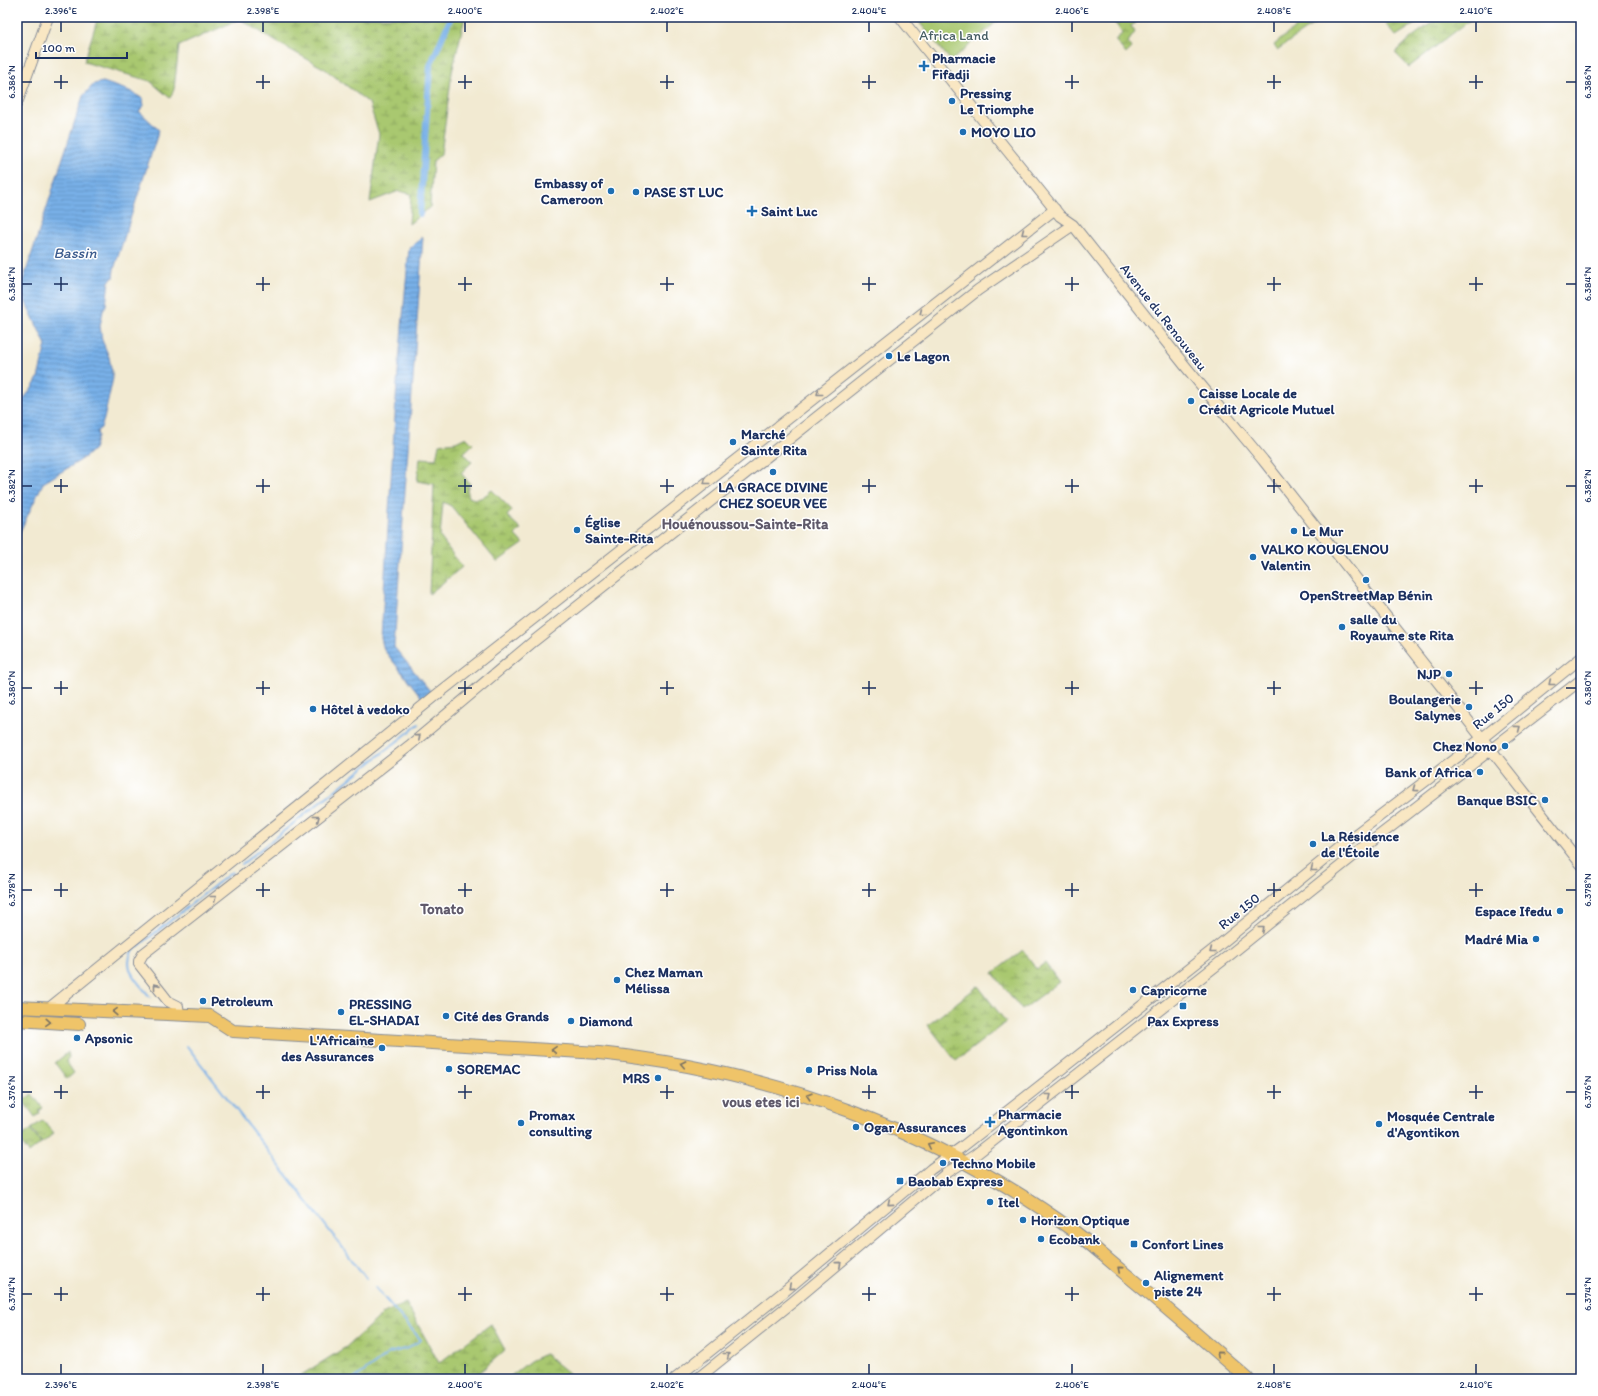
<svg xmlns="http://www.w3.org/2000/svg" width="1598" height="1396" viewBox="0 0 1598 1396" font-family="Itim,sans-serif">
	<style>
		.grass { fill: url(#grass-tufts); stroke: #627c66 }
		.wetland { fill: url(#wetland-marsh); stroke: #627c66 }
		.park { fill: #a9c86f; stroke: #627c66 }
		.water { fill: url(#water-rules); stroke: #4a70a3 }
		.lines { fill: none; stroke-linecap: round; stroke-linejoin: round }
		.stream { stroke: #78b0e8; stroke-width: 2 }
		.canal { stroke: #78b0e8; stroke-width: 6 }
		.secondary-casing { stroke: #868c98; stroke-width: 12 }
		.highway-casing { stroke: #868c98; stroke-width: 14 }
		.secondary { stroke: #f9e7c3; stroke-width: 10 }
		.highway { stroke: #efc469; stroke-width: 12 }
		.oneway { stroke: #8a8b90 }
		.oneway2 { stroke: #7a7263 }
		.ticks { fill: none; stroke: #1b2f5e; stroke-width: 1.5 }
		.poi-dot { fill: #1f6fb2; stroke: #fff; stroke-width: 1.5 }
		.labels { text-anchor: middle; stroke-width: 3; stroke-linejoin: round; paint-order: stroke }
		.park-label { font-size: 14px; fill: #465d63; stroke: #fff }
		.poi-label { font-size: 14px; font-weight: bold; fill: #1b2f5e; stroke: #fff; text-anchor: start }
		.street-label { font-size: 14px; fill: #1b2f5e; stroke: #fff }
		.water-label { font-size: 15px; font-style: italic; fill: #3c5c8e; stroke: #fff }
		.neighbourhood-label { font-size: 15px; font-weight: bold; fill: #5f596a; stroke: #fff }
		.neatline { fill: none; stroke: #1b2f5e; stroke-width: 1.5 }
		.ticks-label { font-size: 10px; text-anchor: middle; fill: #1b2f5e }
	</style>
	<defs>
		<pattern id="grass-tufts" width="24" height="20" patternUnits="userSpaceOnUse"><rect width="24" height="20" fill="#a9c86f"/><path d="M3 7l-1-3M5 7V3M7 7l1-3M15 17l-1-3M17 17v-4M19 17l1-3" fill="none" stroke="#89a35e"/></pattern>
		<pattern id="wetland-marsh" width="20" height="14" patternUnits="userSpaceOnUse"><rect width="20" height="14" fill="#a9c86f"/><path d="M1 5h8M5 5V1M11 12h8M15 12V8" fill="none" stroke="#89a35e"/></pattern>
		<pattern id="water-rules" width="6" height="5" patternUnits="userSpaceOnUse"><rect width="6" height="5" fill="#78b0e8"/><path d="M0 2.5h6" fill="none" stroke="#6290bf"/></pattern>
	</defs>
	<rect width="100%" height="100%" fill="#fff"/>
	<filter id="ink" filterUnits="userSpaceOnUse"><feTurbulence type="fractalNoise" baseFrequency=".025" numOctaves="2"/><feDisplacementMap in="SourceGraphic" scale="8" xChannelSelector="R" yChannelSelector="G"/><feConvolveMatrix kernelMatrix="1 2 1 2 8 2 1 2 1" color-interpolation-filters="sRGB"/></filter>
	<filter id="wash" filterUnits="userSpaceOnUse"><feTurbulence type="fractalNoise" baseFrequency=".012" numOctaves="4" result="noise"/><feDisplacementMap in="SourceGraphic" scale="16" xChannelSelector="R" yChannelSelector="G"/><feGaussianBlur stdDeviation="0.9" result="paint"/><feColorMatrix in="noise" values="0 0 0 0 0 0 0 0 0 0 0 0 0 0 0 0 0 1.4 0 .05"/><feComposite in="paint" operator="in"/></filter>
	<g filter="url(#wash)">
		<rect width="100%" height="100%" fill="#f2ead2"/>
		<path class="grass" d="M68,1052L69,1057L66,1061L74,1073L67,1079L55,1063Z
			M32,1094L43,1108L39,1111L40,1113L35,1117L23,1101Z
			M43,1120L54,1133L42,1143L31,1129Z
			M30,1130L41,1143L29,1153L18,1139Z"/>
		<path class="wetland" d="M98,17H465L452,72L441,154L433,161L430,207L409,224L411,194L399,191L370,202L379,134L369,103L325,69L280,44L240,19L179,46L174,89L170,98L150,81L84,62Z
			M1110,17H1142L1131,26L1135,32L1128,42L1132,48L1126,54L1115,40L1123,33Z
			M1308,17H1324L1277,50L1274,45Z
			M1393,17H1426L1396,36L1386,24Z
			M1440,17H1474L1409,67L1395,53L1412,37Z
			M466,437L473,444L464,453L472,462L461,473L470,484L467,489L469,497C479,502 484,496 492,490L512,510L507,516L521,529L515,535L523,544L497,562L451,506L443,502L440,537L462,567L429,594L434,484L417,481L420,458L436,459L439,444L456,442Z
			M1023,950L1037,969L1045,963L1059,982L1022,1010L993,973Z
			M978,986L1006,1022L956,1061L928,1025Z
			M406,1303L439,1363L491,1324L505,1350L472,1379H295L346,1347L384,1313Z
			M545,1354L570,1375L566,1379H507L530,1361Z"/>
		<path class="park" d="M915,17H1002L951,61Z"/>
		<path class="water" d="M103,82L130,91L143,99L144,106L139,111L159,130L114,269L113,278L109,281L106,305L103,311L100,326L102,340L109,357L113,378L104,419L101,428L97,431L98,436L94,449L84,458L83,457L81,460L43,483L17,538V407L33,387L38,378L46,345L20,290L83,96L94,84Z
			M423,237L394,647L431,692L423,699L384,650L381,638L397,384L409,248Z"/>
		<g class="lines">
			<path class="stream" d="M242,864L419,724
				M150,997C139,983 122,970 132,951L232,872
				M187,1046L366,1278
				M354,1379L389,1353L408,1348L421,1340L375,1287"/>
			<path class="canal" d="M420,214L430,66L451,17"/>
		</g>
	</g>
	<g filter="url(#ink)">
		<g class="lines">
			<defs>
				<path id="secondary" d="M900,17L1060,216L1073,225L1186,367L1263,460L1581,864
					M17,103L48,17
					M48,1009L439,693L1055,209
					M179,1015L178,1006L168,1001L139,964V961L143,954L409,746L534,641L817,417L978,290L1073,225
					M675,1379L786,1290L931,1169L962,1147L1218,946L1352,837L1481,739L1581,658
					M697,1379L794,1301L948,1172L975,1155L1227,957L1362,849L1581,680"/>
				<path id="highway" d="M17,1007L210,1016L233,1031L599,1053C770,1071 935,1129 1075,1232C1092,1245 1107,1259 1123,1272C1166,1307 1207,1343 1248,1379
					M17,1020L79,1024"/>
			</defs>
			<use href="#secondary" class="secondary-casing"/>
			<use href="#highway" class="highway-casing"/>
			<use href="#secondary" class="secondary"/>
			<use href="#highway" class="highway"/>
		</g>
		<defs><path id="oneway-chevron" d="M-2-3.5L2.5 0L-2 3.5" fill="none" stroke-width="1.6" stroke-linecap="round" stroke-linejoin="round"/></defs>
		<g class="oneway">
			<use href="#oneway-chevron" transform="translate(1024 233) rotate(142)"/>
			<use href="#oneway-chevron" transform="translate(922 313) rotate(142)"/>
			<use href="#oneway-chevron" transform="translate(819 393) rotate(142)"/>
			<use href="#oneway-chevron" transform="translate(706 482) rotate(142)"/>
			<use href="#oneway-chevron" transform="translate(1551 683) rotate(141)"/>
			<use href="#oneway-chevron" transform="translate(1518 728) rotate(-37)"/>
			<use href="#oneway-chevron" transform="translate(418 737) rotate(-42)"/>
			<use href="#oneway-chevron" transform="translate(1415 789) rotate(143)"/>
			<use href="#oneway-chevron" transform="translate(317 818) rotate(-38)"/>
			<use href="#oneway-chevron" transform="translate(1313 869) rotate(141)"/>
			<use href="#oneway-chevron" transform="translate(214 898) rotate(-38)"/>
			<use href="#oneway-chevron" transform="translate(1262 929) rotate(-39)"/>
			<use href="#oneway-chevron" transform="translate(1212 951) rotate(142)"/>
			<use href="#oneway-chevron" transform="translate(156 986) rotate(-129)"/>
			<use href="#oneway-chevron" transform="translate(1049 1096) rotate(-38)"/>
			<use href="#oneway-chevron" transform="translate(890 1203) rotate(140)"/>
			<use href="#oneway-chevron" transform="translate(839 1264) rotate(-40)"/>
			<use href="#oneway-chevron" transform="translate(791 1287) rotate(140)"/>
			<use href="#oneway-chevron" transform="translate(727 1355) rotate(-38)"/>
		</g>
		<g class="oneway2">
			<use href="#oneway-chevron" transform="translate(115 1012) rotate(-178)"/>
			<use href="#oneway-chevron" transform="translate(48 1022) rotate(4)"/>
			<use href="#oneway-chevron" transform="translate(554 1050) rotate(-177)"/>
			<use href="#oneway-chevron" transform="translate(683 1064) rotate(-168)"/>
			<use href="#oneway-chevron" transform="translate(809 1096) rotate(-163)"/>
			<use href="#oneway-chevron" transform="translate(930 1145) rotate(-154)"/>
			<use href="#oneway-chevron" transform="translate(1120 1269) rotate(-140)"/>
			<use href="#oneway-chevron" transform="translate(1219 1354) rotate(-139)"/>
		</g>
	</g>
	<path class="ticks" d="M61,22V32M263,22V32M465,22V32M667,22V32M869,22V32M1072,22V32M1274,22V32M1476,22V32M61,75V89M263,75V89M465,75V89M667,75V89M869,75V89M1072,75V89M1274,75V89M1476,75V89M22,82H32M54,82H68M256,82H270M458,82H472M660,82H674M862,82H876M1065,82H1079M1267,82H1281M1469,82H1483M1566,82H1576M61,277V291M263,277V291M465,277V291M667,277V291M869,277V291M1072,277V291M1274,277V291M1476,277V291M22,284H32M54,284H68M256,284H270M458,284H472M660,284H674M862,284H876M1065,284H1079M1267,284H1281M1469,284H1483M1566,284H1576M61,479V493M263,479V493M465,479V493M667,479V493M869,479V493M1072,479V493M1274,479V493M1476,479V493M22,486H32M54,486H68M256,486H270M458,486H472M660,486H674M862,486H876M1065,486H1079M1267,486H1281M1469,486H1483M1566,486H1576M61,681V695M263,681V695M465,681V695M667,681V695M869,681V695M1072,681V695M1274,681V695M1476,681V695M22,688H32M54,688H68M256,688H270M458,688H472M660,688H674M862,688H876M1065,688H1079M1267,688H1281M1469,688H1483M1566,688H1576M61,883V897M263,883V897M465,883V897M667,883V897M869,883V897M1072,883V897M1274,883V897M1476,883V897M22,890H32M54,890H68M256,890H270M458,890H472M660,890H674M862,890H876M1065,890H1079M1267,890H1281M1469,890H1483M1566,890H1576M61,1085V1099M263,1085V1099M465,1085V1099M667,1085V1099M869,1085V1099M1072,1085V1099M1274,1085V1099M1476,1085V1099M22,1092H32M54,1092H68M256,1092H270M458,1092H472M660,1092H674M862,1092H876M1065,1092H1079M1267,1092H1281M1469,1092H1483M1566,1092H1576M61,1287V1301M263,1287V1301M465,1287V1301M667,1287V1301M869,1287V1301M1072,1287V1301M1274,1287V1301M1476,1287V1301M22,1294H32M54,1294H68M256,1294H270M458,1294H472M660,1294H674M862,1294H876M1065,1294H1079M1267,1294H1281M1469,1294H1483M1566,1294H1576M61,1364V1374M263,1364V1374M465,1364V1374M667,1364V1374M869,1364V1374M1072,1364V1374M1274,1364V1374M1476,1364V1374"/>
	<g class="poi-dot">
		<path d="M922 60h4v4h4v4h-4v4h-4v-4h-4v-4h4z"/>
		<circle cx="952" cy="101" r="4"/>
		<circle cx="963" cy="132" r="4"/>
		<circle cx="611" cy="191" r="4"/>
		<circle cx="636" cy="192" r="4"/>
		<path d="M750 205h4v4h4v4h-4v4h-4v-4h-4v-4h4z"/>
		<circle cx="889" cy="356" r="4"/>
		<circle cx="1191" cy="401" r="4"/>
		<circle cx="733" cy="442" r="4"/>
		<circle cx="773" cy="472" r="4"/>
		<circle cx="577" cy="530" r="4"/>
		<circle cx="1294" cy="531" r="4"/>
		<circle cx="1253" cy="557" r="4"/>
		<circle cx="1366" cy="580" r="4"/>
		<circle cx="1342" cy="627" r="4"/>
		<circle cx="1449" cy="674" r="4"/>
		<circle cx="1469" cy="707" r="4"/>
		<circle cx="313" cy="709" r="4"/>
		<circle cx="1505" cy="746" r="4"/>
		<circle cx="1480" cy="772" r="4"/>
		<circle cx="1545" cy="800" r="4"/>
		<circle cx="1313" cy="844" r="4"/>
		<circle cx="1560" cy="911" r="4"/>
		<circle cx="1536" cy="939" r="4"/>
		<circle cx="617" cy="980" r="4"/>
		<circle cx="1133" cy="990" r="4"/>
		<circle cx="203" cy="1001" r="4"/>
		<rect x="1179" y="1002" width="8" height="8" rx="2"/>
		<circle cx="341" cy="1012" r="4"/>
		<circle cx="446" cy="1016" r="4"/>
		<circle cx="571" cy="1021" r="4"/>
		<circle cx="77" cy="1038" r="4"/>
		<circle cx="382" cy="1048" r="4"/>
		<circle cx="449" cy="1069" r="4"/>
		<circle cx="809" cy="1070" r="4"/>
		<circle cx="658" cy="1078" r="4"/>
		<path d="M988 1116h4v4h4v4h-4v4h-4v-4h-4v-4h4z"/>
		<circle cx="521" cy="1123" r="4"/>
		<circle cx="1379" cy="1124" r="4"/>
		<circle cx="856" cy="1127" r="4"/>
		<circle cx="943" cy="1163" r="4"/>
		<rect x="896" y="1177" width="8" height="8" rx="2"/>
		<circle cx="990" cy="1202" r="4"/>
		<circle cx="1023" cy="1220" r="4"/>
		<circle cx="1041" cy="1239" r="4"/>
		<rect x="1130" y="1240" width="8" height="8" rx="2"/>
		<circle cx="1146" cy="1283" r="4"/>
	</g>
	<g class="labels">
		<g class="park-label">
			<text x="954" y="40">Africa Land</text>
		</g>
		<g class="poi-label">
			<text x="932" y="63">Pharmacie<tspan x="932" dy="16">Fifadji</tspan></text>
			<text x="960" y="98">Pressing<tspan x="960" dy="16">Le Triomphe</tspan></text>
			<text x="971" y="137">MOYO LIO</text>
			<text x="603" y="188" text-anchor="end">Embassy of<tspan x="603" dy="16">Cameroon</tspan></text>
			<text x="644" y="197">PASE ST LUC</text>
			<text x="761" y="216">Saint Luc</text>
			<text x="897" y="361">Le Lagon</text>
			<text x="1199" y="398">Caisse Locale de<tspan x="1199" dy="16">Crédit Agricole Mutuel</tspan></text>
			<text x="741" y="439">Marché<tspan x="741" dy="16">Sainte Rita</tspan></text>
			<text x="773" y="492" text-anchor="middle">LA GRACE DIVINE<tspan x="773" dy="16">CHEZ SOEUR VEE</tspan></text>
			<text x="585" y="527">Église<tspan x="585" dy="16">Sainte-Rita</tspan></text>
			<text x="1302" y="536">Le Mur</text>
			<text x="1261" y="554">VALKO KOUGLENOU<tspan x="1261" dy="16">Valentin</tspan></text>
			<text x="1366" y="600" text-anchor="middle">OpenStreetMap Bénin</text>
			<text x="1350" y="624">salle du<tspan x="1350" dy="16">Royaume ste Rita</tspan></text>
			<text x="1441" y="679" text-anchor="end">NJP</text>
			<text x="1461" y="704" text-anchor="end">Boulangerie<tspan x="1461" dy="16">Salynes</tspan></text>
			<text x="321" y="714">Hôtel à vedoko</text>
			<text x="1497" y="751" text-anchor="end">Chez Nono</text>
			<text x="1472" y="777" text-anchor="end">Bank of Africa</text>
			<text x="1537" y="805" text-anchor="end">Banque BSIC</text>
			<text x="1321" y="841">La Résidence<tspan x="1321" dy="16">de l'Étoile</tspan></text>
			<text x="1552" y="916" text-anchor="end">Espace Ifedu</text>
			<text x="1528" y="944" text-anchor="end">Madré Mia</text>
			<text x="625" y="977">Chez Maman<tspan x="625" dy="16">Mélissa</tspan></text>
			<text x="1141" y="995">Capricorne</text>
			<text x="211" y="1006">Petroleum</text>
			<text x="349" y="1009">PRESSING<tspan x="349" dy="16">EL-SHADAI</tspan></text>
			<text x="454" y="1021">Cité des Grands</text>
			<text x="579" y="1026">Diamond</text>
			<text x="1183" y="1026" text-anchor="middle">Pax Express</text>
			<text x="85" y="1043">Apsonic</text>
			<text x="374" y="1045" text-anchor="end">L'Africaine<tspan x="374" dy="16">des Assurances</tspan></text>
			<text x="457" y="1074">SOREMAC</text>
			<text x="817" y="1075">Priss Nola</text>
			<text x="650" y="1083" text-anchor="end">MRS</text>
			<text x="998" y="1119">Pharmacie<tspan x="998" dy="16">Agontinkon</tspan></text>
			<text x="529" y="1120">Promax<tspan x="529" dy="16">consulting</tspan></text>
			<text x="1387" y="1121">Mosquée Centrale<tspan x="1387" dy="16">d'Agontikon</tspan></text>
			<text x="864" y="1132">Ogar Assurances</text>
			<text x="951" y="1168">Techno Mobile</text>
			<text x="908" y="1186">Baobab Express</text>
			<text x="998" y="1207">Itel</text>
			<text x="1031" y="1225">Horizon Optique</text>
			<text x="1049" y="1244">Ecobank</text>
			<text x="1142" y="1249">Confort Lines</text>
			<text x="1154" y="1280">Alignement<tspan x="1154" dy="16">piste 24</tspan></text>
		</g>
		<g class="street-label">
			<text transform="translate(1164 317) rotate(52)" y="5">Avenue du Renouveau</text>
			<text transform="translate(1493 711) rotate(-39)" y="5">Rue 150</text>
			<text transform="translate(1239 911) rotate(-39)" y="5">Rue 150</text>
		</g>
		<g class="water-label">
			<text x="75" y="258">Bassin</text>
		</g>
		<g class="neighbourhood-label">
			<text x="745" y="529">Houénoussou-Sainte-Rita</text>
			<text x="442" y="914">Tonato</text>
			<text x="761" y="1107">vous etes ici</text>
		</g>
	</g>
	<rect width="1598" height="1396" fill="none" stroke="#fff" stroke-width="44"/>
	<path d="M36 52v6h91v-6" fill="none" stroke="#1b2f5e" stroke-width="2"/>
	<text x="42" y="52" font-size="12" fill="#1b2f5e" stroke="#ffffff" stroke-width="3" paint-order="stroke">100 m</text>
	<rect x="22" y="22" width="1554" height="1352" class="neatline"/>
	<g class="ticks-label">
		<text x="61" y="14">2.396°E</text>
		<text x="263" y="14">2.398°E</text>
		<text x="465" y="14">2.400°E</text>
		<text x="667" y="14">2.402°E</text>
		<text x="869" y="14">2.404°E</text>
		<text x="1072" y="14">2.406°E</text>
		<text x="1274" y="14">2.408°E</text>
		<text x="1476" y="14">2.410°E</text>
		<text transform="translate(11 82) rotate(-90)" y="4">6.386°N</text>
		<text transform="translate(1587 82) rotate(-90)" y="4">6.386°N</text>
		<text transform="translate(11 284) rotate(-90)" y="4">6.384°N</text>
		<text transform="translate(1587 284) rotate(-90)" y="4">6.384°N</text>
		<text transform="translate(11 486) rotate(-90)" y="4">6.382°N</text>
		<text transform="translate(1587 486) rotate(-90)" y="4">6.382°N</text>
		<text transform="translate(11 688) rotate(-90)" y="4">6.380°N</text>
		<text transform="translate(1587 688) rotate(-90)" y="4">6.380°N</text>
		<text transform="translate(11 890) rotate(-90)" y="4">6.378°N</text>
		<text transform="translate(1587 890) rotate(-90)" y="4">6.378°N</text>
		<text transform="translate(11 1092) rotate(-90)" y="4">6.376°N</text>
		<text transform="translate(1587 1092) rotate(-90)" y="4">6.376°N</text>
		<text transform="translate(11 1294) rotate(-90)" y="4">6.374°N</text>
		<text transform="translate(1587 1294) rotate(-90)" y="4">6.374°N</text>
		<text x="61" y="1388">2.396°E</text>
		<text x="263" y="1388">2.398°E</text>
		<text x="465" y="1388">2.400°E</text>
		<text x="667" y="1388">2.402°E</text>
		<text x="869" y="1388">2.404°E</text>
		<text x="1072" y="1388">2.406°E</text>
		<text x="1274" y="1388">2.408°E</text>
		<text x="1476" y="1388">2.410°E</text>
	</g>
</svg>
